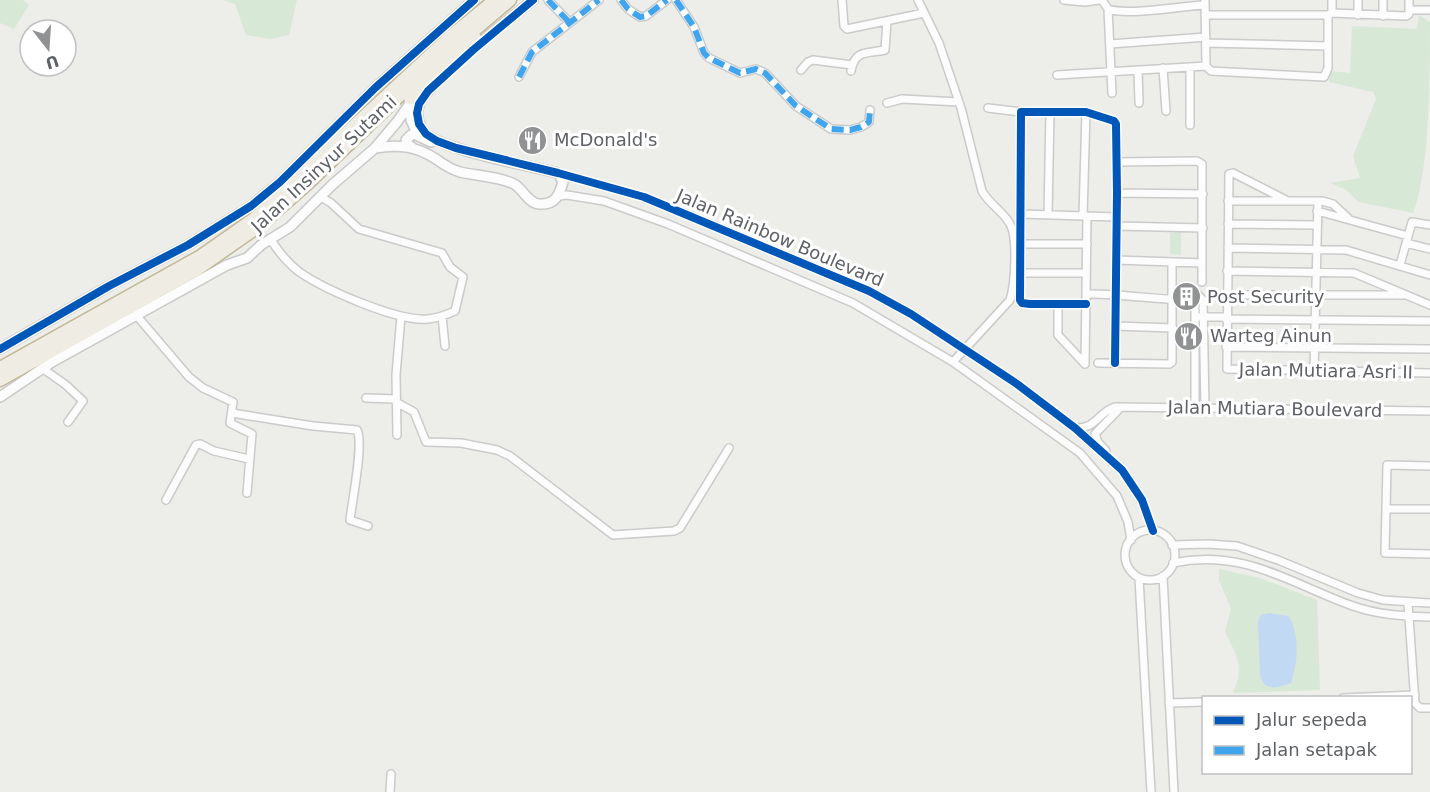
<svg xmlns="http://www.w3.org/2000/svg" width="1430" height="792" viewBox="0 0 1430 792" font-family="'DejaVu Sans',sans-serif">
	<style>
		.green { fill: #d8e8d7 }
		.water { fill: #c1d9f3 }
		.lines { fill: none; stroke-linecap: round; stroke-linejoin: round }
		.street-casing { stroke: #cacbca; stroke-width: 10 }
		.secondary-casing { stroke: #c8c9c9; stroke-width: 12 }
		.highway-casing { stroke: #c2b999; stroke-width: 15 }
		.street { stroke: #fcfcfc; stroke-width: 7 }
		.secondary { stroke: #fcfcfc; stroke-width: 9 }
		.highway { stroke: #efede3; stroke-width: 12 }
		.quiet { stroke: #41a5ee; stroke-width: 6; stroke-dasharray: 12 6; stroke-linecap: butt }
		.cycleway-casing { stroke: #fff; stroke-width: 11 }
		.cycleway { stroke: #0057b8; stroke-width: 8 }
		.labels { text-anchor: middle; stroke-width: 6; stroke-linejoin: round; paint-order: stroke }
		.poi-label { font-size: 18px; fill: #5e6165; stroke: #fff; text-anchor: start }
		.street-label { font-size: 18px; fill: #5e6165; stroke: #fff }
	</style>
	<rect width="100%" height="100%" fill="#edede9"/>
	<path class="green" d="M0,0H23L29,5L14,29L0,23Z
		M222,0H297L289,35L270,39L246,35L235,4Z
		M1419,15L1430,22C1430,72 1430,173 1413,213L1359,202L1346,190L1330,183L1360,178L1353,156L1376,99L1373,92L1329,82L1330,71L1350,73L1352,26L1417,29Z
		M1181,232V255L1170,254V233Z
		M1219,569L1260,578L1317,600L1320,690L1233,693C1245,664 1237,658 1225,631L1231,609L1219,580Z"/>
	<path class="water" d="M1269,613L1289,616C1300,636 1298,662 1291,683C1278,688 1265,692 1260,676L1258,621L1261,615Z"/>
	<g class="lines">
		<defs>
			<path id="street" d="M548,0L569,22
				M621,0L628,9L640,17L646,16L667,0
				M676,0L694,27L704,53L709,58L740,73L756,69L765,73L796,106L831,129L850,130L861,127L869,122L870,110
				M842,0L844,26L847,29L924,13
				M918,0L939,43L961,108L982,191C989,204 1003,211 1010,224C1018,238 1015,285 1010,300L953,362
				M1064,0L1085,2L1099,0
				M1102,0L1108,9L1112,93
				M1383,0V16
				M1108,9C1127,16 1182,6 1204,5
				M1409,10H1430
				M1332,13L1406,16L1409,14V0
				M1205,15H1328
				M1358,15V0
				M1206,43L1328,46
				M1110,44L1206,37
				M1206,66L1211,71L1324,77L1328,68V15L1332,13V0
				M1163,68L1166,111
				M1190,68V125
				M801,70L808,62L813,60L852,65
				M1138,70L1139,103
				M851,71C855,49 867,54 885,50L887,21
				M1057,75L1206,66L1205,0
				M519,77L532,52L599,0
				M887,103L902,99L959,102
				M988,108L1021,112
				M1117,162L1197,161L1202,164V282
				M558,173L644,197L869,291L911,314L1017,384L1075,428L1122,470L1142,500L1153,531
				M1117,193L1203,194
				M559,196L567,195L604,201L668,224L853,303L953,362L1080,453L1117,496L1128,522L1131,540
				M1286,200L1233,173L1229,174L1227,369L1430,373
				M1228,201H1322L1333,204L1348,218
				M1317,211L1408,236
				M1021,214L1116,217
				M1048,215L1050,112
				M1083,216L1086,112
				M1228,224L1316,225
				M1117,226L1203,228
				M271,240C278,251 288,263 298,271C323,289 398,322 428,319C437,318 446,315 455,311L463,277L450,267L442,253L359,229L331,203L321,197
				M1406,243L1430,249
				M1020,244H1087
				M1228,248L1346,250L1430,275
				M1116,260L1202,263
				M1400,265L1412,222L1430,225
				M1227,271L1354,273L1430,305
				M1020,273H1086
				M1173,290H1193L1203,300L1205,408
				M1086,294L1087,216
				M1227,295H1405
				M1195,300V407
				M1058,304V335L1085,364
				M1086,304H1030L1022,303L1020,300L1021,112H1086L1114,121L1116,124L1117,193L1115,363
				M137,316L189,377L203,388L233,402L230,423L252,434L247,493
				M442,316L445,346
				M1199,317H1226
				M1226,319L1430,321
				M1115,326L1173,328
				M1226,347L1430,349
				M1098,363L1169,364L1172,362V262
				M1085,364L1086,294C1125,293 1164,302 1203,300
				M42,368L66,385L83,401L68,422
				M1314,371L1318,201
				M366,398L396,399
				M396,402L414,412L426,442L461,443L497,450L510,456L613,535L674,531L680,528L729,448
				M232,413L313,426L357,430C364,444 352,501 350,520L368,526
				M1075,428C1097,429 1098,412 1115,407L1430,411
				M397,435L396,375L401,316
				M1106,451L1098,442L1095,434L1120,408
				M1430,466L1387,465L1385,553L1430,554
				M166,500L196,445L200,444L214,451L249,459
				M1386,509H1430
				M1125 555a25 25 0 1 1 50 0a25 25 0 1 1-50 0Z
				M1172,545L1208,544L1237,546L1278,560L1358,593L1383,600L1430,603
				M1173,563C1244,548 1291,584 1353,606C1378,615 1404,616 1430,617
				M1163,576L1174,792
				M1139,578L1151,792
				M1408,603L1415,703L1420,708H1430
				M1343,698L1415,695
				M1169,703L1204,702
				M390,792L391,774"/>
			<path id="secondary" d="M409,103L411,120L417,133
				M412,147L407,144L406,140L411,135L414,134L431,142
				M375,148C398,144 416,146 436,159C444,165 450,169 460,172C477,176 498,176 514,184C523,189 528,203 539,204C555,205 559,196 563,182L558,173C531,166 444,150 426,134C419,127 415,115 419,105C428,81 509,20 533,0
				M0,349L109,286L188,245L251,206L280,182L375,88L474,0
				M0,397L52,362L227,265L247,258L261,245L290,227L332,185L375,148L397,122L409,105"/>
			<path id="highway" d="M410,98L420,87L475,38
				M0,368L201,256L254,219L299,179L341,138L451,36L495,0
				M0,380L196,270L259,226L307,184L419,77L510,0"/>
		</defs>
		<use href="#street" class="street-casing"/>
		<use href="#secondary" class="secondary-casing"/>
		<use href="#highway" class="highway-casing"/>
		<use href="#street" class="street"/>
		<use href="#secondary" class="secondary"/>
		<use href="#highway" class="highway"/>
		<path class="quiet" d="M548,0L569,22
			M621,0L628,9L640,17L646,16L667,0
			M676,0L694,27L704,53L709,58L740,73L756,69L765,73L796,106L831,129L850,130L861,127L869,122L870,110
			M519,77L532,52L599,0"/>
		<defs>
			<path id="cycleway" d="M533,0L473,50L428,91L419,104L417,113L419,124L426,134L437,141L456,148L558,173L644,197L869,291L911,314L1017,384L1075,428L1122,470L1142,500L1153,531
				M1086,304H1030L1022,303L1020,300L1021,112H1086L1114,121L1116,124L1117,193L1115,363
				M0,349L109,286L188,245L251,206L280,182L375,88L474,0"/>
		</defs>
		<use href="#cycleway" class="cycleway-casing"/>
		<use href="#cycleway" class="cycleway"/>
	</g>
	<defs>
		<symbol id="restaurant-disc" viewBox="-11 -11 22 22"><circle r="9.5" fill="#909293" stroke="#fff"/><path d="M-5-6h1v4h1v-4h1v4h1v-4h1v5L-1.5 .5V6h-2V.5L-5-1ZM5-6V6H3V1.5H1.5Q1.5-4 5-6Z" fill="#fff"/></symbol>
		<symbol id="building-disc" viewBox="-11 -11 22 22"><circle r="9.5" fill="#909293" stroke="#fff"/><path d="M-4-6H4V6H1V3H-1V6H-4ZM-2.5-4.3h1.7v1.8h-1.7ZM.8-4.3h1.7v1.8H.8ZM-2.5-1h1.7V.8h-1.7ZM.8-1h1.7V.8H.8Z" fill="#fff"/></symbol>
	</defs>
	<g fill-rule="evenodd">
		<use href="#restaurant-disc" x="516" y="124" width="33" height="33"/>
		<use href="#building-disc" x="1170" y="280" width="33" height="33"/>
		<use href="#restaurant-disc" x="1172" y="320" width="33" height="33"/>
	</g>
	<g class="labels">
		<g class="poi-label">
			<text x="554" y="146">McDonald's</text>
			<text x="1207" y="303">Post Security</text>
			<text x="1210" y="342">Warteg Ainun</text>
		</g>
		<g class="street-label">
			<text transform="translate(324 164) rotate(-43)" y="6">Jalan Insinyur Sutami</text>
			<text transform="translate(780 238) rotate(23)" y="6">Jalan Rainbow Boulevard</text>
			<text transform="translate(1326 371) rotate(1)" y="6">Jalan Mutiara Asri II</text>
			<text transform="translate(1275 409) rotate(1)" y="6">Jalan Mutiara Boulevard</text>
		</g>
	</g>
	<rect x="1202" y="696" width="210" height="78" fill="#ffffff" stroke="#bfc0c1" stroke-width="1.5"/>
	<rect x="1214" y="716" width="30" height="9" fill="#0057b8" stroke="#bfc0c1" stroke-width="1.5"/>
	<text x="1256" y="726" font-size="18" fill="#5e6165">Jalur sepeda</text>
	<rect x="1214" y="746" width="30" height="9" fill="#41a5ee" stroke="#bfc0c1" stroke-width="1.5"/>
	<text x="1256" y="756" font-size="18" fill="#5e6165">Jalan setapak</text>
	<g transform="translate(48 48) rotate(163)"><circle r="28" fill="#ffffff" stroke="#bfc0c1" stroke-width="1.5"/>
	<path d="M0-4.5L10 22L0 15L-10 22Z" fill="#909293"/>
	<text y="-9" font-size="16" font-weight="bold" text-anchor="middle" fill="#5e6165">U</text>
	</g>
</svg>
